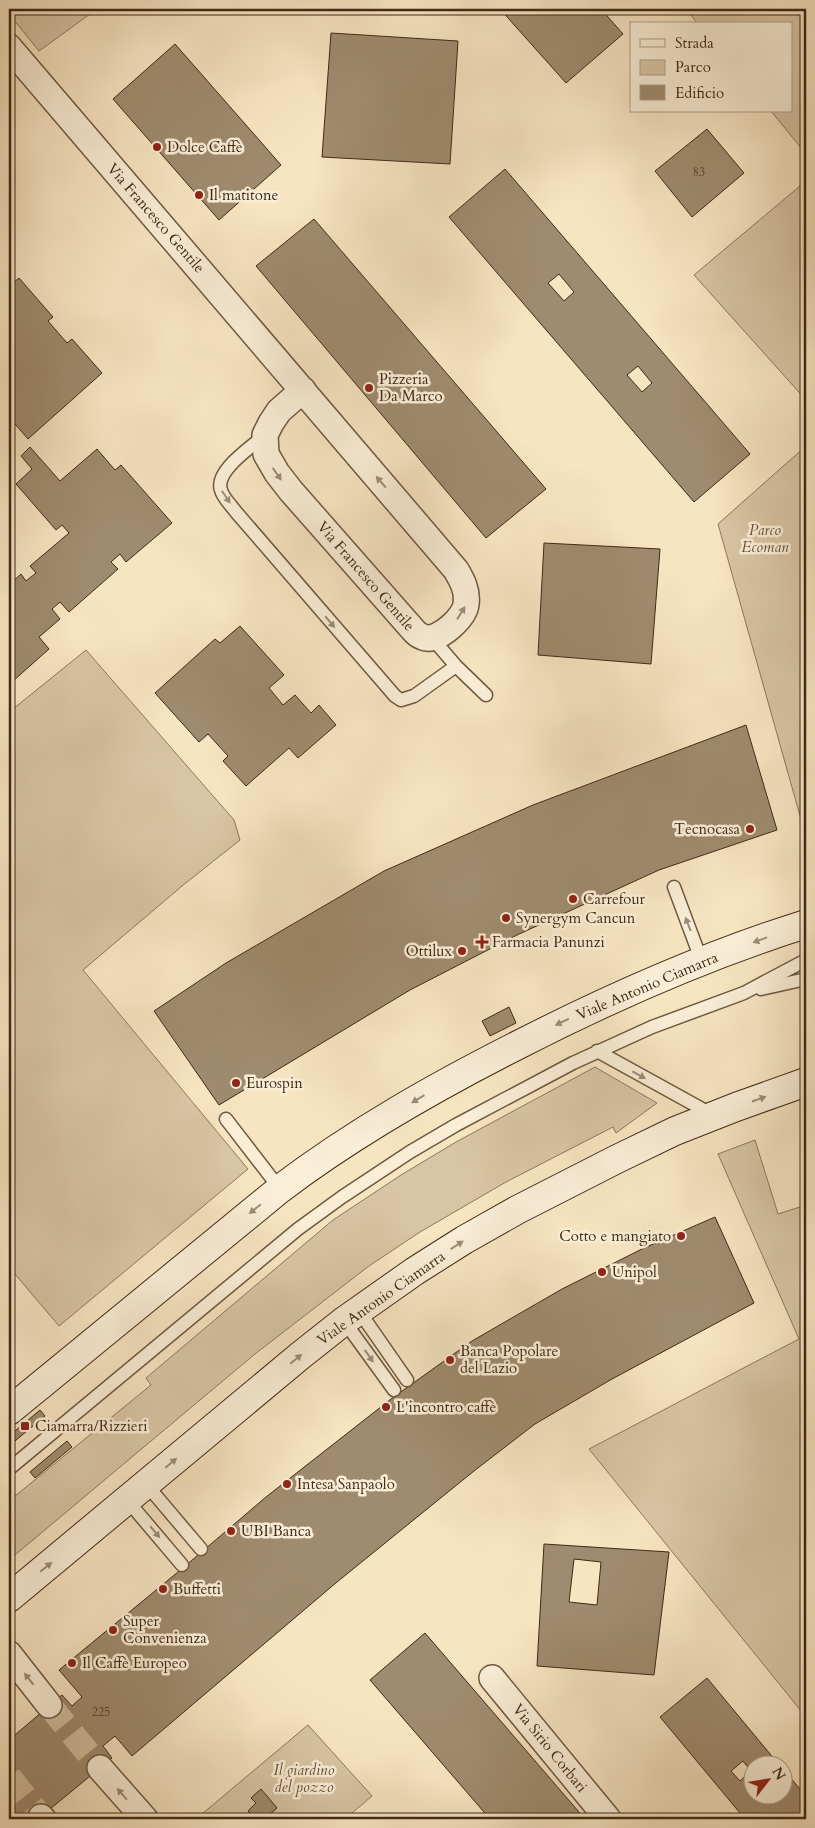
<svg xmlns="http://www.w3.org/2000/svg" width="815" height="1828" font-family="Cardo,serif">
  <rect width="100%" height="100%" fill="#f7e5c2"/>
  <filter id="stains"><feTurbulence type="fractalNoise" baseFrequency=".004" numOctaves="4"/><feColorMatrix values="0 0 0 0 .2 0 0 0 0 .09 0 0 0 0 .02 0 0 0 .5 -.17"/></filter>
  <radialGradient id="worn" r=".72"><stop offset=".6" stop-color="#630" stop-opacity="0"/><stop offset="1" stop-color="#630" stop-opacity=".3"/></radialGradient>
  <path fill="#d8c5a5" stroke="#8c775d" d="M 9,9 L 97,9 L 39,51 L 9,14 Z
    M 686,9 L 806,9 L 806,154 L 771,111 L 791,111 L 791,24 L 698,24 Z
    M 806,181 L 806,400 L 694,275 Z
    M 806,446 L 806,829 L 804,830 L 718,524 Z
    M 86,650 L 234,820 L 240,840 L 182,886 L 83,970 L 248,1169 L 59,1326 L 9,1267 L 9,705 L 13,709 Z
    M 595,1067 L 657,1103 L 616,1133 L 613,1127 L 506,1182 L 420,1232 L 369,1266 L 255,1354 L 9,1560 L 9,1501 L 151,1385 L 146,1378 L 333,1220 L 401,1175 L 456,1142 Z
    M 755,1140 L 778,1214 L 806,1205 L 806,1717 L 589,1449 L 799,1339 L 718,1154 Z
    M 308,1725 L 372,1796 L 345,1819 L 264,1819 L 277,1808 L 261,1790 L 251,1798 L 256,1803 L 248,1811 L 255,1819 L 196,1819 Z"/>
  <path fill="#9f8b6f" stroke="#3f2915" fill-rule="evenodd" d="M 500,9 L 601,9 L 623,34 L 566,83 Z
    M 331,33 L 458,41 L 450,164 L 322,157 Z
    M 175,44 L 281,165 L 219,220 L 113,99 Z
    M 707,129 L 744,173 L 692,217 L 655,171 Z
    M 505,169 L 750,454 L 694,502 L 449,217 ZM 559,274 L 574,292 L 564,301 L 548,283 ZM 638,366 L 652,383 L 642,392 L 627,375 Z
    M 314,219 L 546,489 L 486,538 L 256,266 Z
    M 19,278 L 53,317 L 48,321 L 67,343 L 72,339 L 102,373 L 28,439 L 9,417 L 9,286 Z
    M 30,447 L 60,481 L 97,449 L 115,470 L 121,465 L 172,523 L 126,562 L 120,554 L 111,562 L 118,569 L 69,612 L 60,602 L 52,609 L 60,619 L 39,637 L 49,649 L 13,681 L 9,676 L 9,585 L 21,574 L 26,581 L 36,573 L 30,566 L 69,533 L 62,525 L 56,530 L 16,484 L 32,469 L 21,456 Z
    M 544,543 L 660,549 L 651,664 L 538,655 Z
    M 240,626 L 284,675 L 269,688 L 283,705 L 295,695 L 311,713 L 319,705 L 336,725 L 298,758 L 289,748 L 246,786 L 223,761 L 228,756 L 208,734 L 199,742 L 155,693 L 215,639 L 220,643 Z
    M 746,725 L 777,830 L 659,870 L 517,935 L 410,990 L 219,1105 L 154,1011 L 226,963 L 384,871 L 533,805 Z
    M 509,1007 L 516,1023 L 490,1036 L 482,1021 Z
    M 715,1217 L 754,1303 L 612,1379 L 535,1424 L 474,1471 L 337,1582 L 132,1756 L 115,1736 L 103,1746 L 112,1758 L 38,1819 L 9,1819 L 9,1740 L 62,1695 L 72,1706 L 82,1697 L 59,1670 L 184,1567 L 266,1497 L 391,1399 L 472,1341 L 562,1289 L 644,1248 Z
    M 40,1410 L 45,1416 L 9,1446 L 9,1436 Z
    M 67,1441 L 72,1447 L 35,1478 L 30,1472 Z
    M 544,1544 L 669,1552 L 654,1675 L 537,1666 ZM 574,1559 L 601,1562 L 597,1605 L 569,1602 Z
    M 425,1633 L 585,1819 L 490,1819 L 370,1680 Z
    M 707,1678 L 780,1766 L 752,1766 L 752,1796 L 782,1796 L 782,1768 L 806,1796 L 806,1819 L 745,1819 L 660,1717 ZM 743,1761 L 751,1771 L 740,1781 L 731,1771 Z
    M 261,1789 L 277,1808 L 264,1819 L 255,1819 L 248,1811 L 256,1803 L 251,1798 Z"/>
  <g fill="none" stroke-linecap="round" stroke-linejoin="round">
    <path stroke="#d2bf9f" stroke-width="25" stroke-dasharray="25 12" stroke-linecap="butt" d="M 49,1705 L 100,1768
      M 9,1777 L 41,1817"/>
    <defs>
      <path id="lane" d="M 265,435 C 253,446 214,471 221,490 C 223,498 231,505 236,512 L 395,696 L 401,700 L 414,696 L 456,666
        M 432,638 L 456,666 L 486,695
        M 674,887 L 702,962
        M 761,989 L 806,979
        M 597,1051 L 713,1115
        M 226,1119 L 280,1189
        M 359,1311 L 407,1380
        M 344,1321 L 394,1390
        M 9,1469 L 298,1229 L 342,1197 L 410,1152 L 456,1125 L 573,1063 L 652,1027 L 744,993 L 806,960
        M 146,1484 L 201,1549
        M 127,1500 L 182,1565"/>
      <path id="street" d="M 9,47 L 456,570 C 462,580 468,591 466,604 C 465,617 440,640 426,638 C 422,637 418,635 415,632 L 291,491 L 277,473 L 266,454 L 265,435 L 271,423 L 279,411 L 303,390
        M 9,1654 L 49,1705
        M 492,1678 L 608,1819
        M 100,1768 L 145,1819
        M 41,1817 L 43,1819"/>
      <path id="secondary" d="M 9,1411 L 280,1189 C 355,1132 437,1086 520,1044 C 612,997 707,955 806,924
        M 9,1598 L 301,1355 L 344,1321 L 415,1271 L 464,1240 L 517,1210 L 617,1159 L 675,1131 L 736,1107 L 806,1082"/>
    </defs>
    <use href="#lane" stroke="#6d5840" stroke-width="15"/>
    <use href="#street" stroke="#6d5840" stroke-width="28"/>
    <use href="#secondary" stroke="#3f2915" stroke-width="30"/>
    <use href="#lane" stroke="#faeed7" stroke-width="12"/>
    <use href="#street" stroke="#faeed7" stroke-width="25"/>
    <use href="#secondary" stroke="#faeed7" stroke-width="28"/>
  </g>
  <defs><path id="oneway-solid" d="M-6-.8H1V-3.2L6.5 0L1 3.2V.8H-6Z" transform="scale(1.25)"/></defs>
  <g fill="#9c8c76">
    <use href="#oneway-solid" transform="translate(277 474) rotate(55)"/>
    <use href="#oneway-solid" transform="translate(381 482) rotate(-131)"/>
    <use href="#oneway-solid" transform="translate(226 497) rotate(56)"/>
    <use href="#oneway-solid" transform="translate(461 613) rotate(-58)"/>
    <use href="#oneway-solid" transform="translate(330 622) rotate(50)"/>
    <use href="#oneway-solid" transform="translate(688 924) rotate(-111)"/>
    <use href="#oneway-solid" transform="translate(760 940) rotate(160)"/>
    <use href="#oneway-solid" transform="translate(562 1022) rotate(155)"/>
    <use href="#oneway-solid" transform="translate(639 1075) rotate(29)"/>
    <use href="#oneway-solid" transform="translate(418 1099) rotate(149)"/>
    <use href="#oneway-solid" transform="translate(759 1099) rotate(-19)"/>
    <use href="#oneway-solid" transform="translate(255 1209) rotate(141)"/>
    <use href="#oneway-solid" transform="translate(457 1245) rotate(-33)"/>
    <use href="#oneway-solid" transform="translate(369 1356) rotate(55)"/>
    <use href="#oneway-solid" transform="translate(296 1359) rotate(-39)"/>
    <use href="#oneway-solid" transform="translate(171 1463) rotate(-40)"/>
    <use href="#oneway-solid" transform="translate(155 1532) rotate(50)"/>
    <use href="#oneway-solid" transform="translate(46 1567) rotate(-39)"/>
    <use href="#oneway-solid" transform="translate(29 1679) rotate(-128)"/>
    <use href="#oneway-solid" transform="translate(122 1794) rotate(-131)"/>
  </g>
  <g fill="#8f2418" stroke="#faeed7" stroke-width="2">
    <circle cx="157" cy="147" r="5"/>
    <circle cx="199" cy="195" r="5"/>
    <circle cx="369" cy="388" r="5"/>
    <circle cx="750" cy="829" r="5"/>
    <circle cx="573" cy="899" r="5"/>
    <circle cx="506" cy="918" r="5"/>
    <path d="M479.5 934.5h5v5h5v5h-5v5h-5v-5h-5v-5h5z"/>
    <circle cx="462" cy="951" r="5"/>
    <circle cx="236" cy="1083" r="5"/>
    <circle cx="681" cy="1236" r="5"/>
    <circle cx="602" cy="1272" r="5"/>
    <circle cx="450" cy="1360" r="5"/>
    <circle cx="386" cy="1407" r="5"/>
    <rect x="20" y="1421" width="10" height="10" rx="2.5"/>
    <circle cx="287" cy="1484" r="5"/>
    <circle cx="231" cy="1531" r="5"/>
    <circle cx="163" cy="1589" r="5"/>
    <circle cx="113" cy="1630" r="5"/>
    <circle cx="72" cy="1663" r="5"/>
  </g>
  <g text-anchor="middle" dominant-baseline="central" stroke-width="5" stroke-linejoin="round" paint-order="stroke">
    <g font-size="12" fill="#57422c">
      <text x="699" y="172">83</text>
      <text x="101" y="1712">225</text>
    </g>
    <g font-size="15" fill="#3f2915" stroke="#faeed7" text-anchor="start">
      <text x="167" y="147">Dolce Caffè</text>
      <text x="209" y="195">Il matitone</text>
      <text x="379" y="379">Pizzeria<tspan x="379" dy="17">Da Marco</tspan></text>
      <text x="740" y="829" text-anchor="end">Tecnocasa</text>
      <text x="583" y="899">Carrefour</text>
      <text x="516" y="918">Synergym Cancun</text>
      <text x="492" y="942">Farmacia Panunzi</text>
      <text x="452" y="951" text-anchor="end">Ottilux</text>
      <text x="246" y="1083">Eurospin</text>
      <text x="671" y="1236" text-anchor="end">Cotto e mangiato</text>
      <text x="612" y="1272">Unipol</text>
      <text x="460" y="1351">Banca Popolare<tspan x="460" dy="17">del Lazio</tspan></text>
      <text x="396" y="1407">L'incontro caffè</text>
      <text x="35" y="1426">Ciamarra/Rizzieri</text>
      <text x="297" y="1484">Intesa Sanpaolo</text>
      <text x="241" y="1531">UBI Banca</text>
      <text x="173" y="1589">Buffetti</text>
      <text x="123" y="1621">Super<tspan x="123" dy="17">Convenienza</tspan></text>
      <text x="82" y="1663">Il Caffè Europeo</text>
    </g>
    <g font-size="15" fill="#3f2915" stroke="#faeed7">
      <text transform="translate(156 218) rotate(49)">Via Francesco Gentile</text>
      <text transform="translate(366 576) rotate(49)">Via Francesco Gentile</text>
      <text transform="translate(647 986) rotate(-23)">Viale Antonio Ciamarra</text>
      <text transform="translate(381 1298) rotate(-35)">Viale Antonio Ciamarra</text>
      <text transform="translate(550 1748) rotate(51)">Via Sirio Corbari</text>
    </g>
    <g font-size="15" font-style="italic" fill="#655039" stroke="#faeed7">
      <text x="765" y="530">Parco<tspan x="765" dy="17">Ecoman</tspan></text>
      <text x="304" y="1770">Il giardino<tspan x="304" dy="17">del pozzo</tspan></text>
    </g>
  </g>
  <rect width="815" height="1828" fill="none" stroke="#f7e5c2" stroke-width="30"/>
  <rect x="10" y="10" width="795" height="1808" fill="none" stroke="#3f2915" stroke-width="2.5"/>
  <rect x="15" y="15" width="785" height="1798" fill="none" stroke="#3f2915"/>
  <rect x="630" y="22" width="162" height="90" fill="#faeed7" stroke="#af9f89"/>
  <rect x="640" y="39" width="25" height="8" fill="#faeed7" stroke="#af9f89"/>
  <text x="675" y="48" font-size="15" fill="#3f2915">Strada</text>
  <rect x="640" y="60" width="25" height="15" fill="#d8c5a5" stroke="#af9f89"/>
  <text x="675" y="72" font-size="15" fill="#3f2915">Parco</text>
  <rect x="640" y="85" width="25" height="15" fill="#9f8b6f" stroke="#af9f89"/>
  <text x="675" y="98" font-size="15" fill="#3f2915">Edificio</text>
  <g transform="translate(768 1780) rotate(59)"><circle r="24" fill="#faeed7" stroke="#af9f89"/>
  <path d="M0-4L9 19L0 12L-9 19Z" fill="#8f2418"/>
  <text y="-8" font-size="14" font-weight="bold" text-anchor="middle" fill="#3f2915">N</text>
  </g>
  <rect width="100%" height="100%" filter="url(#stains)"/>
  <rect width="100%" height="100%" fill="url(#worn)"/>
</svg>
